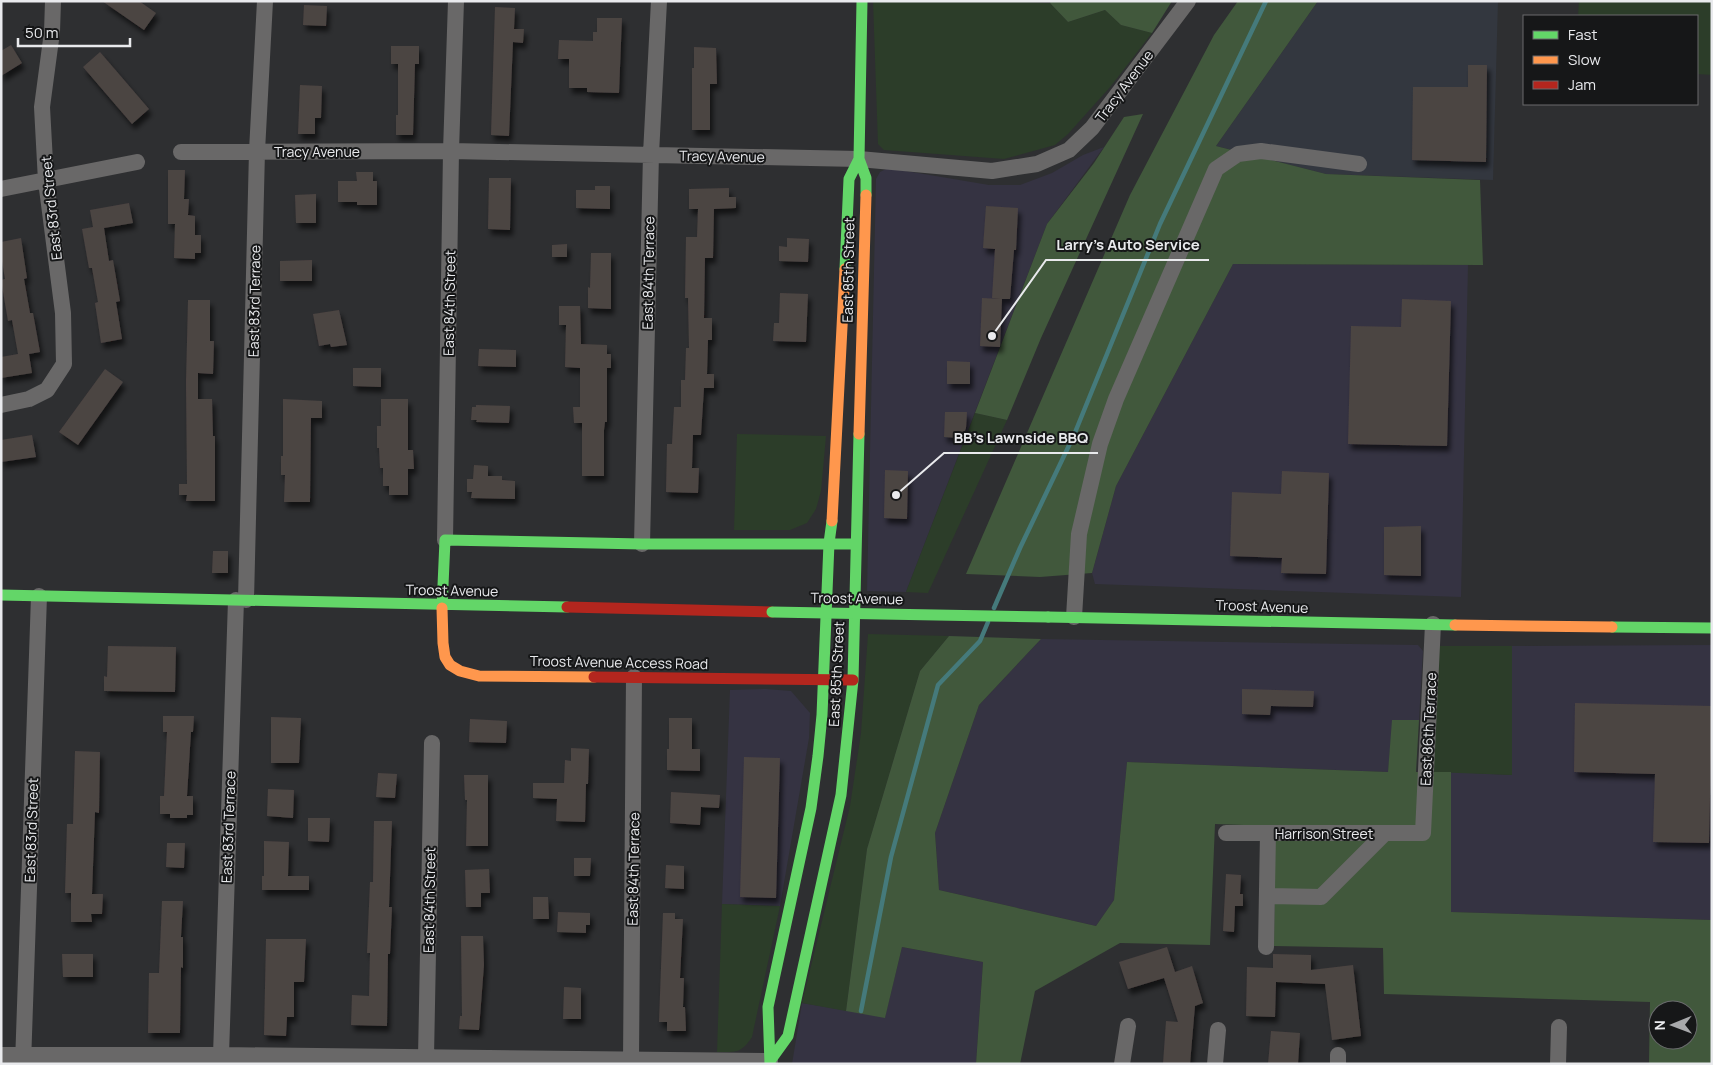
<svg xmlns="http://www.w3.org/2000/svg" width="1713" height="1065" font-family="Manrope,sans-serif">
  <defs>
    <filter id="shadow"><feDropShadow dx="3" dy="5.5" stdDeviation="2.5" flood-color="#0009"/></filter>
  </defs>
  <rect width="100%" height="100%" fill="#2e2f31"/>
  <path fill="#353342" d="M 1104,147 L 1047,224 L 906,592 L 867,591 L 876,179 L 880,172 L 888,168 L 989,185 L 1020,185 L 1052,173 L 1083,155 Z
    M 1233,264 L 1468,265 L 1461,597 L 1095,584 L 1092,573 L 1116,486 Z
    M 1041,639 L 1418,645 L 1423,651 L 1419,720 L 1393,721 L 1388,772 L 1127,762 L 1114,900 L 1096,926 L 939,890 L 935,833 L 979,705 Z
    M 1712,645 L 1712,920 L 1451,912 L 1451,772 L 1512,775 L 1512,646 Z
    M 766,689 L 791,691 L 810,713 L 809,738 L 780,906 L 722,904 L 730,690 Z
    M 902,947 L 983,962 L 976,1064 L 792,1064 L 802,1003 L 885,1017 Z"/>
  <path fill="#33373f" d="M 1318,1 L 1498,1 L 1493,180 L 1326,174 L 1216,146 Z"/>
  <path fill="#2c3d29" d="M 873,1 L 1004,1 L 1050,3 L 1068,22 L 1105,10 L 1121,25 L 1152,33 L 1111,86 L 1068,134 L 1055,145 L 1004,159 L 884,150 L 878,144 Z
    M 1579,1 L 1712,1 L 1712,75 L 1697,74 L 1697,16 L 1578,16 Z
    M 975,413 L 1007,420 L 928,593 L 906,592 Z
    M 737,434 L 826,436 L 821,491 L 816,509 L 807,523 L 790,530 L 734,530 Z
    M 868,634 L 949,636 L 920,671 L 867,849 L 846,1011 L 802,1003 L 850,806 L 861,733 Z
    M 1439,646 L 1512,646 L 1512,775 L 1433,772 Z
    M 722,904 L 780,906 L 752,1037 C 741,1054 735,1052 717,1052 Z"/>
  <path fill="#41583c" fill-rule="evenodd" d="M 1051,1 L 1172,1 L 1152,33 L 1121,25 L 1105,10 L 1068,22 L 1050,3 Z
    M 1238,1 L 1318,1 L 1216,146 L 1326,174 L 1480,180 L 1483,265 L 1233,264 L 1116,486 L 1092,573 L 1040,577 L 966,574 L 1130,195 L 1214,35 Z
    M 1143,114 L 1041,338 L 1007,420 L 975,413 L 1047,224 L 1094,163 L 1124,117 Z
    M 949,636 L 1041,639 L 979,705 L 935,833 L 939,890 L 1096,926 L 1114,900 L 1127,762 L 1388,772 L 1392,720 L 1419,720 L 1416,772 L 1451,772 L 1451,912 L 1712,920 L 1712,1064 L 1649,1064 L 1650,1002 L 1384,994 L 1383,948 L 1274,946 L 1275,826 L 1215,824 L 1210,945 L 1120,943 L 1035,991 L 1020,1064 L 976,1064 L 983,962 L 902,947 L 885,1018 L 846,1011 L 867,849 L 920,671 ZM 1658,1010 L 1688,1010 L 1688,1040 L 1658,1040 Z"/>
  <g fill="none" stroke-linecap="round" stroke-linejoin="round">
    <path stroke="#457a7b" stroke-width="4.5" d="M 994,608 L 1020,548 L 1074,435 L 1160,224 L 1266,1
      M 861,1011 L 891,857 L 938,685 L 980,641 L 988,622"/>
  </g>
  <path fill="#4c4442" filter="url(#shadow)" d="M 102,1 L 139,1 L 156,13 L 144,30 Z
    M 304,5 L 327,6 L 326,26 L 303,25 Z
    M 495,7 L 515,8 L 514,29 L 524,29 L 523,43 L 513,42 L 509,136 L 491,135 Z
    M 597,18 L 622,18 L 619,93 L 587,92 L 587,88 L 569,88 L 569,59 L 558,59 L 559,40 L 593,41 L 593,32 L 597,32 Z
    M 11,45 L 22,63 L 1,76 L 1,51 Z
    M 391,46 L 419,46 L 419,64 L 415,64 L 413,135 L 396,135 L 396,115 L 398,115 L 398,64 L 391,64 Z
    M 694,47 L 716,48 L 717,84 L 710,84 L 710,130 L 692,130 L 692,68 L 694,68 Z
    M 100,52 L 149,109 L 132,124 L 83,67 Z
    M 1468,65 L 1487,65 L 1486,162 L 1412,160 L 1413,87 L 1468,87 Z
    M 300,85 L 322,86 L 321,118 L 315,118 L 315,134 L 298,134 Z
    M 168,170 L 185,170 L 184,199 L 189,199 L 188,215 L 195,216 L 195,235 L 201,235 L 201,253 L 195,253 L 195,259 L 174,258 L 175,224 L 168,224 Z
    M 356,172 L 373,172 L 373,181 L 377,181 L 377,205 L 357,205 L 357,202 L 338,202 L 338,181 L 357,181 Z
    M 489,178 L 511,178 L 510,230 L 488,229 Z
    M 595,186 L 610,186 L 610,209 L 576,208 L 576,190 L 595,190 Z
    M 729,188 L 729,197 L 736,197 L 736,208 L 714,209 L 713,258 L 705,258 L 704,318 L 712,318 L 712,340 L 708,340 L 707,374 L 714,374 L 714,388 L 704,388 L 701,435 L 693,435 L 692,468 L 699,468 L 698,493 L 666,492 L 667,444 L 672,444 L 674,407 L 681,407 L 681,380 L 685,380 L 686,348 L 689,348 L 688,298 L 685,298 L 686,237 L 697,237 L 698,209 L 689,209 L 689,189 Z
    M 316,194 L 316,223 L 296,223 L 295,195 Z
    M 129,203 L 133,223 L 104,228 L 109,261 L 113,260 L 120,301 L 116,302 L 122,339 L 101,343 L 95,303 L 98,302 L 92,268 L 89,268 L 82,229 L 93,227 L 90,210 Z
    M 986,206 L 1018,208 L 1016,250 L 1014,250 L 1010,299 L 1002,299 L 1000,347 L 980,346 L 982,298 L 1000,299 L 992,298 L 995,249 L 983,248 Z
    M 21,238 L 27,278 L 24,279 L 30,313 L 33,313 L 40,352 L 29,354 L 32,373 L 1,378 L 1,357 L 18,354 L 12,320 L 8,321 L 1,280 L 5,279 L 1,255 L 1,242 Z
    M 787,238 L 809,239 L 808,262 L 779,261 L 779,246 L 787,247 Z
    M 567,244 L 567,257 L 552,257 L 552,245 Z
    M 591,253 L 611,253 L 611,309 L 588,308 L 588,287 L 590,288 Z
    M 312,260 L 312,281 L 280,281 L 280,261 Z
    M 780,293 L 808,294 L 806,342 L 773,341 L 774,323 L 779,323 Z
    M 1402,299 L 1451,301 L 1447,446 L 1348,444 L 1351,326 L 1401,327 Z
    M 188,300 L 210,300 L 210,341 L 214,341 L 213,374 L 198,373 L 198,399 L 212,399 L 213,436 L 215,436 L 215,501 L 186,501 L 187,495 L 179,495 L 179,484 L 187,484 L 186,382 Z
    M 559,306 L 580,306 L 581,344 L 607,345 L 607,354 L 611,354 L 611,368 L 607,368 L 607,422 L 605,422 L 604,430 L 604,476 L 582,476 L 582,423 L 574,423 L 573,407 L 580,407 L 580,368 L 565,367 L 566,325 L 559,325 Z
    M 339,310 L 347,345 L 331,347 L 330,344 L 319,346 L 313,314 Z
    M 479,349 L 516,350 L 516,367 L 478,366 Z
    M 947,361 L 970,362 L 970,384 L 947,384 Z
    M 353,368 L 381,368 L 381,387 L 353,386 Z
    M 105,369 L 123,382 L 78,445 L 59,432 Z
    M 283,399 L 322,401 L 322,418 L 311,418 L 310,502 L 284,502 L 285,475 L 281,475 L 281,456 L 283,456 Z
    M 381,399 L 408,399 L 408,450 L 413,450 L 414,469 L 408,469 L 408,495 L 389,495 L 389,486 L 383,486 L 383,468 L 380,468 L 379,448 L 377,448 L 377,426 L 381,426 Z
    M 476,405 L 510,406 L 509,423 L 476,422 L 477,420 L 471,420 L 472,407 L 476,407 Z
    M 945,412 L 967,412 L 966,428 L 962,438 L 944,437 Z
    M 32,435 L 36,457 L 1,462 L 1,440 Z
    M 474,465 L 488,466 L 488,476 L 502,476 L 502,480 L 515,481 L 515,499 L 471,498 L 472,492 L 467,492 L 467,479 L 473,479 Z
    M 885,470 L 908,471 L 907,519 L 884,518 Z
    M 1282,471 L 1329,473 L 1326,574 L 1281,573 L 1282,558 L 1230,556 L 1232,492 L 1281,494 Z
    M 1421,526 L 1421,576 L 1384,575 L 1384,527 Z
    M 213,551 L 228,551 L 228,573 L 212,573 Z
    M 108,646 L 176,647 L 175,692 L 104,691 L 104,676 L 107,677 Z
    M 1242,689 L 1314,691 L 1313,707 L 1271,706 L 1270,715 L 1242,714 Z
    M 1575,703 L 1712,706 L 1709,843 L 1653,842 L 1655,774 L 1574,772 Z
    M 163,716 L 194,716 L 193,732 L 191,732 L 187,796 L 193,796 L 193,815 L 187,815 L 187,818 L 170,818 L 170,814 L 160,814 L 160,796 L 164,796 L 167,732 L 163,732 Z
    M 271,717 L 301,718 L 299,763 L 271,763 Z
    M 669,718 L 692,718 L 692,749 L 700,749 L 700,771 L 667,770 L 667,749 L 669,749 Z
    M 470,719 L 507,721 L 506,743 L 469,742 Z
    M 571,748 L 589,749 L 588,784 L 586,784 L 585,822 L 556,821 L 557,799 L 533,798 L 533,783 L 564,783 L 565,760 L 571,761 Z
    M 75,751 L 100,752 L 99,813 L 95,812 L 92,894 L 103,894 L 102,914 L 91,914 L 92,922 L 71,922 L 71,893 L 65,893 L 67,824 L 73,824 Z
    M 744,757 L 780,758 L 776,898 L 740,897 Z
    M 378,773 L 397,774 L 395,798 L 376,797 Z
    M 464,775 L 488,775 L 488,846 L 466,846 L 467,800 L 465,800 Z
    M 268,789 L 294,790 L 293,818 L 267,816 Z
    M 671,792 L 720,795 L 719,808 L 701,807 L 700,825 L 670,823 Z
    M 308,818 L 330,818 L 329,842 L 308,841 Z
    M 374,821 L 392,821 L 389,907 L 392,907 L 390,954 L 388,954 L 387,1026 L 351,1025 L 352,995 L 369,996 L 370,953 L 367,953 L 370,882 L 373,882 Z
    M 264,841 L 289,842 L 288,876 L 309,876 L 309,890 L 262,890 L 262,876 L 264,876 Z
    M 167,843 L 185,843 L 184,868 L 166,867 Z
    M 574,858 L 591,858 L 590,876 L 574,876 Z
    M 666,865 L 684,866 L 684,889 L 665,888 Z
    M 489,869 L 490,893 L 481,893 L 481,907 L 466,907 L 465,870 Z
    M 1226,874 L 1241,875 L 1240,894 L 1243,894 L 1243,906 L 1235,906 L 1234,932 L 1223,931 Z
    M 533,897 L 548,897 L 549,919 L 533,919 Z
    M 162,901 L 183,901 L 181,937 L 183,937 L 183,968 L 181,967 L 180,1033 L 148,1033 L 149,973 L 159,973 Z
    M 558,912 L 590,913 L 590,925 L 586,925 L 586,933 L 557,932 Z
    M 663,913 L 675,913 L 675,919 L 683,919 L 680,978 L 684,978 L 683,1007 L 685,1007 L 686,1031 L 667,1031 L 667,1022 L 659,1022 Z
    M 461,936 L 483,936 L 484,965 L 479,1030 L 459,1029 L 460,1016 L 462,1016 Z
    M 266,939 L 306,939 L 304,982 L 294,982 L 294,1017 L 287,1017 L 286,1036 L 264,1035 Z
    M 1167,947 L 1175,972 L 1192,966 L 1203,1003 L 1195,1006 L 1190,1064 L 1163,1064 L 1166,1021 L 1178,1022 L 1164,978 L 1128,989 L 1119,962 Z
    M 62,954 L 93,954 L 93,977 L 63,977 Z
    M 1273,954 L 1311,955 L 1311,970 L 1353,965 L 1361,1036 L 1332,1040 L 1325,984 L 1276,982 L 1275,1017 L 1246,1016 L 1247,967 L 1273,968 Z
    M 564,987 L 581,988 L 581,1019 L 563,1019 Z
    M 1271,1031 L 1300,1033 L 1298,1064 L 1268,1064 Z"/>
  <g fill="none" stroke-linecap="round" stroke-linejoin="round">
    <path stroke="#696868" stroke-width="16" d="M 181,152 L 451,151 L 859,159 L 992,171 L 1037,164 L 1069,150 L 1092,128 L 1188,1
      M 1,189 L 137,162
      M 1,405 L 29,399 L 47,390 L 64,364 L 63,313 L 46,181 L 42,107 L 52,32 L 53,1
      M 445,540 L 451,151 L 456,1
      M 642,544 L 651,154 L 659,1
      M 246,600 L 257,151 L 265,1
      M 1074,617 L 1079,534 L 1100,444 L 1116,399 L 1216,169 L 1238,154 L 1261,151 L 1359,164
      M 1226,833 L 1423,833 L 1433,624
      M 1267,896 L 1321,897 L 1385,833
      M 1266,947 L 1268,833
      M 1,1055 L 221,1055 L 770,1061
      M 221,1055 L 236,600
      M 426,1057 L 432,743
      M 631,1060 L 634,677
      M 23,1064 L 39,596
      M 1122,1064 L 1128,1026
      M 1215,1064 L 1218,1030
      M 1338,1064 L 1338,1055
      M 1558,1064 L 1559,1027"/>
    <path stroke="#63d668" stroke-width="11" d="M 862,1 L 859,159 L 866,178 L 866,195
      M 845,269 L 849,179 L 859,159
      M 1,595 L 567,607
      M 442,608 L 445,540 L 642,544 L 856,544
      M 1048,617 L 1455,625
      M 1612,627 L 1712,628
      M 770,1061 L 788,1036 L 841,795 L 853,680 L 859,434
      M 770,1064 L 768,1007 L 811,808 L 818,756 L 822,715 L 829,543 L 832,521"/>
    <path stroke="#ff974d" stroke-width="11" d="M 859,434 L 866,195
      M 832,521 L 845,269
      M 442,608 L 443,643 L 445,657 L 450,665 L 460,671 L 479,676 L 594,677
      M 1455,625 L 1612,627"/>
    <path stroke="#b3261e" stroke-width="11" d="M 567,607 L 772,612
      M 594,677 L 853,680"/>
    <path stroke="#63d668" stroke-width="11" d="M 772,612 L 1048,617"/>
  </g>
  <g text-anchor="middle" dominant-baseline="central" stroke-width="4" stroke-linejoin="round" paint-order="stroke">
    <g font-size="14" fill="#e9eaed" stroke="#161718">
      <text transform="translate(1124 86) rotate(-53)">Tracy Avenue</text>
      <text x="317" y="151">Tracy Avenue</text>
      <text transform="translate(722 156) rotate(1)">Tracy Avenue</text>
      <text transform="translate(51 208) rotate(-96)">East 83rd Street</text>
      <text transform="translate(848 270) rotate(-89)">East 85th Street</text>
      <text transform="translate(648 273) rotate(-89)">East 84th Terrace</text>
      <text transform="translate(254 301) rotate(-89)">East 83rd Terrace</text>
      <text transform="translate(449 303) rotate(-89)">East 84th Street</text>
      <text transform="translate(452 590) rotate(1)">Troost Avenue</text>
      <text transform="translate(857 598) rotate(1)">Troost Avenue</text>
      <text transform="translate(1262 606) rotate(2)">Troost Avenue</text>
      <text transform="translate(619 662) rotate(1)">Troost Avenue Access Road</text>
      <text transform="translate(836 674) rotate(-87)">East 85th Street</text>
      <text transform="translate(1428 729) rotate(-87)">East 86th Terrace</text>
      <text transform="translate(228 827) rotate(-88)">East 83rd Terrace</text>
      <text transform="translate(31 830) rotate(-88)">East 83rd Street</text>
      <text x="1324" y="833">Harrison Street</text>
      <text transform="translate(633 869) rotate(-89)">East 84th Terrace</text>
      <text transform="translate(429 900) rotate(-89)">East 84th Street</text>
    </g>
  </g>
  <path fill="none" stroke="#e9eaed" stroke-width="2" d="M992 336L1046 260H1209M896 495L944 453H1098"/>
  <g fill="#e9eaed" stroke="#161718" stroke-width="2">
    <circle cx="992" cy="336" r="5"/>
    <circle cx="896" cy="495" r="5"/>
  </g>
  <g font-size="15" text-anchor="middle" font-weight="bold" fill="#e9eaed" stroke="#161718" stroke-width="4" stroke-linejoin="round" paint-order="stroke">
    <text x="1128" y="250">Larry's Auto Service</text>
    <text x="1021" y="443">BB's Lawnside BBQ</text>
  </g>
  <rect width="1713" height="1065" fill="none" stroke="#e9eaed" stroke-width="5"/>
  <rect x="1523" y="15" width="175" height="90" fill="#161718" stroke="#6a6b6d"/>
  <rect x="1533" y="31" width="25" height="8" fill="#63d668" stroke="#6a6b6d"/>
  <text x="1568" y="40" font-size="15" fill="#e9eaed">Fast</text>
  <rect x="1533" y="56" width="25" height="8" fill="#ff974d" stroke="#6a6b6d"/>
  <text x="1568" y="65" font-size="15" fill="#e9eaed">Slow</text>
  <rect x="1533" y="81" width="25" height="8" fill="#b3261e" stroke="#6a6b6d"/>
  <text x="1568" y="90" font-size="15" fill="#e9eaed">Jam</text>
  <g transform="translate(1673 1025) rotate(269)"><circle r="24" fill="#161718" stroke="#6a6b6d"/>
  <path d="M0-4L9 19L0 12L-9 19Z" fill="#a8a9ab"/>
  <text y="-8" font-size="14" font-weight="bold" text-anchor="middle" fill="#e9eaed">N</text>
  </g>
  <path d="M18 38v8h112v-8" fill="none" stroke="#e9eaed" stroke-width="2.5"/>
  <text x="25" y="38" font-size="15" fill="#e9eaed" stroke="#161718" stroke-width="4" paint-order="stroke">50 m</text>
</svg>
